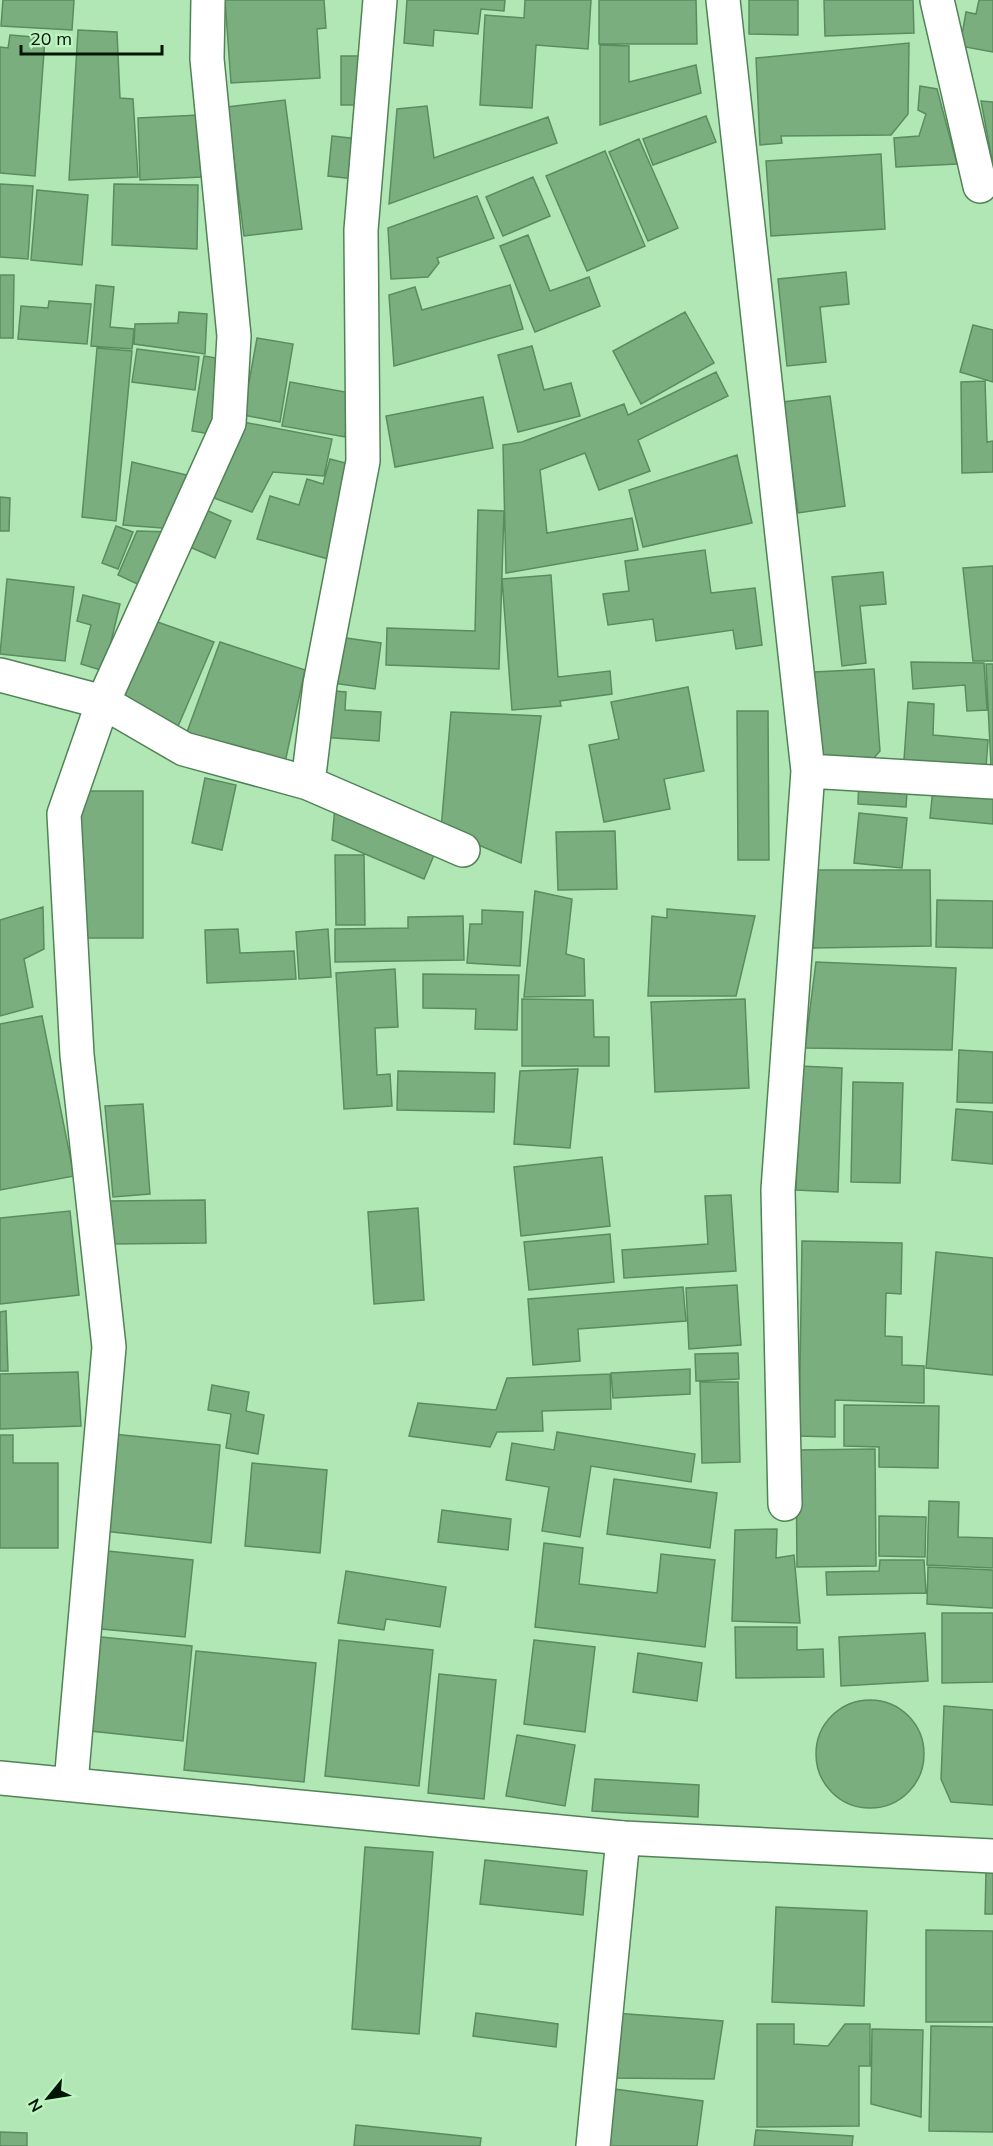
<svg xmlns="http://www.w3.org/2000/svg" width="993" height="2146" font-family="Mulish,sans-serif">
  <rect width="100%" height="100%" fill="#b1e6b5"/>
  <path fill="#7aae7f" stroke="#5a8c5f" stroke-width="1.5" d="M 3,0 L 74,0 L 72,30 L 1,26 Z
    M 225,0 L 324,0 L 326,28 L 317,29 L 320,78 L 231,83 Z
    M 407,0 L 505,0 L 504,11 L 481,9 L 478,34 L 434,30 L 433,46 L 404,43 Z
    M 525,0 L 591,0 L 588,49 L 536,45 L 532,108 L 480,105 L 485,15 L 524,18 Z
    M 599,0 L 696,0 L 697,44 L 599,44 Z
    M 749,0 L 798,0 L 798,35 L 749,34 Z
    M 824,0 L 913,0 L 914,33 L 825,36 Z
    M 979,0 L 993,0 L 993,52 L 960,46 L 966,12 L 976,14 Z
    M 78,30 L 117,32 L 120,98 L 133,99 L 138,177 L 69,180 Z
    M 10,35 L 45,38 L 35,176 L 0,173 L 0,47 L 8,48 Z
    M 909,43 L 908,114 L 891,135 L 781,136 L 782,143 L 760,145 L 756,58 Z
    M 600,45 L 629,46 L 629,82 L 696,65 L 701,93 L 600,125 Z
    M 341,56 L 365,56 L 365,105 L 341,105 Z
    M 920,86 L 937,89 L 957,164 L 896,167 L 894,138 L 919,136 L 926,114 L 918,110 Z
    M 285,100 L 302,229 L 244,236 L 227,107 Z
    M 981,101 L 993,102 L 993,165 Z
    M 427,106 L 434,158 L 548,117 L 557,143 L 389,204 L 397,109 Z
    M 199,115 L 201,177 L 140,180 L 138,118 Z
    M 706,116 L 716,142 L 653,165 L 643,139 Z
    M 332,136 L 359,139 L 354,179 L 328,176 Z
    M 639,139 L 678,228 L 648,241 L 609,152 Z
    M 605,151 L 645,246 L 587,271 L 546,176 Z
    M 881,154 L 885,229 L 771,236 L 766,161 Z
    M 533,177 L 550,216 L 503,236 L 486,197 Z
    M 0,184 L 33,186 L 28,259 L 0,257 Z
    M 114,184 L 198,185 L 197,249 L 112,245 Z
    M 37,190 L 88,195 L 82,265 L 31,260 Z
    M 477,196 L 494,238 L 437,258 L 439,263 L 428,277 L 391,279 L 388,228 Z
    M 528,235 L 550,291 L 589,277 L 600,306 L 535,332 L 500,246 Z
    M 846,272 L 849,304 L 820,307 L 826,362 L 787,366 L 778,279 Z
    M 0,275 L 14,275 L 13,338 L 0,338 Z
    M 96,285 L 114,287 L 110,327 L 134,329 L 132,349 L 91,346 Z
    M 510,285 L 523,329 L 394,366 L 389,295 L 415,287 L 422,310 Z
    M 49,301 L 91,304 L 87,344 L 18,339 L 21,306 L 48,308 Z
    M 179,312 L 207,314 L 205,354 L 134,344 L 135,324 L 178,323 Z
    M 685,312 L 714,363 L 641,404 L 613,351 Z
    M 973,325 L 993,330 L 993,382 L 960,372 Z
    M 257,338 L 293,344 L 280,422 L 243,415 Z
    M 532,346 L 544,390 L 571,383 L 580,416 L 518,432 L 498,355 Z
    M 97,348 L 132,351 L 116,521 L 82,517 Z
    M 137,349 L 199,357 L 195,390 L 132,382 Z
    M 204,356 L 228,360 L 216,435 L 192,431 Z
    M 716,372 L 728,396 L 638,440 L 650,471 L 599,490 L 585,453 L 540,470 L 547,533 L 632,518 L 638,550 L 506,573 L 503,445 L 522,442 L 624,404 L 628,415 Z
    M 985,381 L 987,442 L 993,441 L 993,472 L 962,473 L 961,382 Z
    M 290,382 L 351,393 L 345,437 L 282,426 Z
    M 830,396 L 845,506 L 798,513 L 783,402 Z
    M 483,397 L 493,448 L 395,467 L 386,416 Z
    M 243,422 L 332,439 L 324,476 L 273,472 L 252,512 L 214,498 Z
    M 737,455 L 752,523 L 643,547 L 629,490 Z
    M 330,459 L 353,465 L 328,559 L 257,539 L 270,496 L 299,505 L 307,479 L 323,484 Z
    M 132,462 L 195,477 L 175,529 L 123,525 Z
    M 0,497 L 10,498 L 9,531 L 0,531 Z
    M 206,510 L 231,521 L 215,558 L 190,547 Z
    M 478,510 L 504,511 L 499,669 L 386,665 L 387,628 L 475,631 Z
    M 116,526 L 133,532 L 118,569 L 102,563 Z
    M 137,531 L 174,532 L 148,589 L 118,575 Z
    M 705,550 L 711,593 L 755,588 L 762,645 L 736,649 L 733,630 L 656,641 L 653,619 L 608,625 L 603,594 L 629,591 L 625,561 Z
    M 993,566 L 993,661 L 973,661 L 963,568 Z
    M 883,572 L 886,604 L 860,606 L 866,663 L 842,666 L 832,577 Z
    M 551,575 L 558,677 L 610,671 L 612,694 L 560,701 L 561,706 L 512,710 L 502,579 Z
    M 7,579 L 74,587 L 65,661 L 0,654 Z
    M 83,595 L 120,604 L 104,671 L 81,664 L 91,625 L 77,621 Z
    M 149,619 L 214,642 L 176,731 L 112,704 Z
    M 332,636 L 381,643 L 375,689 L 326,682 Z
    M 220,642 L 305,670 L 284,767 L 187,732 Z
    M 911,662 L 984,663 L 987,710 L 967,711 L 965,685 L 913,689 Z
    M 986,664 L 993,664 L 993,766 L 991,766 Z
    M 874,669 L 880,751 L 873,759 L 820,755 L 814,672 Z
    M 688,687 L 704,771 L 664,779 L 670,809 L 604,822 L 589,745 L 619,739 L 611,702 Z
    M 322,690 L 346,692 L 345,710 L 381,712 L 379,741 L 320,737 Z
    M 908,702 L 934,704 L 933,735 L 988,740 L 986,767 L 904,760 Z
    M 737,711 L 768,711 L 769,860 L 738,860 Z
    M 451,712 L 541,716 L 521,863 L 441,829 Z
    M 859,776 L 908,778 L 906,807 L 858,804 Z
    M 205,778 L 236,785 L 222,850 L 192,843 Z
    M 933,788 L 993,793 L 993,824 L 930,818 Z
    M 80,791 L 143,791 L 143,938 L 80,938 Z
    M 335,807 L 437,848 L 424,879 L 332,840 Z
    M 859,813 L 907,818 L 902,868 L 854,863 Z
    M 615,831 L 617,889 L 558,890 L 556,832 Z
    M 335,855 L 364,855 L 365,925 L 336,925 Z
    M 818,870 L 930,870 L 931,946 L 813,948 Z
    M 535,891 L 572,899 L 566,954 L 584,959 L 585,996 L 524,997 Z
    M 937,900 L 993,901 L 993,948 L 936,947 Z
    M 43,907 L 44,949 L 24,959 L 33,1007 L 0,1016 L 0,920 Z
    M 667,909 L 755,916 L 736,996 L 648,996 L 652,916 L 667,918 Z
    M 482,910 L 523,912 L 520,966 L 467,963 L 470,924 L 482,924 Z
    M 463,916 L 464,960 L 335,962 L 335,929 L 408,928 L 408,917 Z
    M 238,929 L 240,953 L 294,951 L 296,979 L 207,983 L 205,930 Z
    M 328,929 L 331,977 L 299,979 L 296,932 Z
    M 816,962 L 956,968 L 952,1050 L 805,1048 Z
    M 395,969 L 398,1027 L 375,1028 L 377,1075 L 390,1074 L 392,1106 L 344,1109 L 336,973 Z
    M 423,974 L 519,975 L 517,1030 L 475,1029 L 476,1009 L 423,1008 Z
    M 522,999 L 593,1000 L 594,1037 L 609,1037 L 609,1066 L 522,1066 Z
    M 745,999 L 749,1088 L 655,1092 L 651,1002 Z
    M 42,1016 L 74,1176 L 0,1190 L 0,1024 Z
    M 959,1050 L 993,1052 L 993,1103 L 957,1102 Z
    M 800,1066 L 842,1068 L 838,1192 L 796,1190 Z
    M 578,1069 L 570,1148 L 514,1144 L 520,1071 Z
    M 398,1071 L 495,1073 L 494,1112 L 397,1110 Z
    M 853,1082 L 903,1083 L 900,1183 L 851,1182 Z
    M 143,1104 L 150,1194 L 113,1197 L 105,1106 Z
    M 956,1109 L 993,1112 L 993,1164 L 952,1160 Z
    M 602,1157 L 610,1226 L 521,1236 L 514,1167 Z
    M 731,1195 L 736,1271 L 624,1278 L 622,1250 L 708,1244 L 705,1196 Z
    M 205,1200 L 206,1243 L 111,1244 L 110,1201 Z
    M 418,1208 L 424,1300 L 374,1304 L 368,1212 Z
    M 70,1211 L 79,1295 L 0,1304 L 0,1218 Z
    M 610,1234 L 614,1282 L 529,1290 L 524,1242 Z
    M 802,1241 L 902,1243 L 901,1294 L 886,1293 L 885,1336 L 902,1337 L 902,1365 L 924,1366 L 924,1403 L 835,1400 L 835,1437 L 799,1436 Z
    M 936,1252 L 993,1258 L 993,1375 L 926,1368 Z
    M 737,1285 L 741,1345 L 689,1349 L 686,1288 Z
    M 683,1287 L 686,1321 L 578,1329 L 580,1361 L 533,1365 L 528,1299 Z
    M 6,1311 L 8,1371 L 0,1371 L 0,1312 Z
    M 738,1353 L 739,1379 L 696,1381 L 695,1354 Z
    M 690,1369 L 690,1394 L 613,1398 L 611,1373 Z
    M 78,1372 L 81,1426 L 0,1429 L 0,1374 Z
    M 610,1374 L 611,1409 L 542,1411 L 543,1431 L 497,1432 L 490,1447 L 409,1436 L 418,1403 L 496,1410 L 507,1378 Z
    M 700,1382 L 738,1382 L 740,1462 L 702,1463 Z
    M 212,1385 L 249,1392 L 246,1411 L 264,1415 L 258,1454 L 226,1448 L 231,1414 L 208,1410 Z
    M 844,1405 L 939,1406 L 938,1468 L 879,1467 L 879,1447 L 844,1446 Z
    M 557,1432 L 695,1454 L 691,1482 L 591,1466 L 580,1537 L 542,1531 L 549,1487 L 506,1480 L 512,1443 L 554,1450 Z
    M 113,1434 L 220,1445 L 211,1543 L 104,1531 Z
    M 0,1435 L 13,1435 L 13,1463 L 58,1463 L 58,1548 L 0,1548 Z
    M 875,1449 L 876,1566 L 797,1567 L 796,1450 Z
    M 252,1463 L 327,1470 L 320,1553 L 245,1546 Z
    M 614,1479 L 717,1493 L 710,1548 L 607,1534 Z
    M 929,1501 L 959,1502 L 958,1537 L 993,1538 L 993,1568 L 927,1565 Z
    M 442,1510 L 511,1519 L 508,1550 L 438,1542 Z
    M 879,1516 L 926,1517 L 925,1557 L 879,1556 Z
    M 777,1529 L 776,1558 L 794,1555 L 800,1623 L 732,1621 L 735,1530 Z
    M 544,1543 L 583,1548 L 579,1584 L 657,1593 L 661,1554 L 715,1560 L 705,1647 L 535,1627 Z
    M 98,1550 L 193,1560 L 185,1637 L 91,1628 Z
    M 880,1560 L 924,1560 L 926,1593 L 827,1595 L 826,1572 L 879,1571 Z
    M 928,1567 L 993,1570 L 993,1608 L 927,1604 Z
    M 346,1571 L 446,1587 L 440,1627 L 386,1619 L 384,1630 L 338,1623 Z
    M 942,1613 L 993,1613 L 993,1682 L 942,1683 Z
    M 735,1627 L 797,1627 L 797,1650 L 823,1649 L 824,1677 L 736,1678 Z
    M 925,1633 L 928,1681 L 841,1686 L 839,1637 Z
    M 91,1636 L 192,1646 L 183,1741 L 81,1730 Z
    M 339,1640 L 433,1650 L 419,1786 L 325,1776 Z
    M 534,1640 L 595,1647 L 585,1732 L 524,1724 Z
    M 196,1651 L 316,1663 L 304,1782 L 184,1770 Z
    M 638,1653 L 702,1663 L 697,1701 L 633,1692 Z
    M 439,1674 L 496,1680 L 484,1799 L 428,1793 Z
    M816 1754a54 54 0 1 1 108 0a54 54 0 1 1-108 0Z
    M 944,1706 L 993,1710 L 993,1805 L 951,1802 L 941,1779 Z
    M 517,1735 L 575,1745 L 565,1806 L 506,1796 Z
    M 595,1779 L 699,1785 L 698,1817 L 592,1811 Z
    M 365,1847 L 433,1852 L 419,2034 L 352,2029 Z
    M 485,1860 L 587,1871 L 583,1915 L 480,1904 Z
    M 986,1872 L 993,1872 L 993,1914 L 985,1914 Z
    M 776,1907 L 867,1911 L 864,2006 L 772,2002 Z
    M 926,1930 L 993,1931 L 993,2022 L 926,2022 Z
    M 476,2013 L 558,2024 L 556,2047 L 473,2036 Z
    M 614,2013 L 723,2021 L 714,2079 L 609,2078 Z
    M 757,2024 L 794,2024 L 794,2044 L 828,2046 L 845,2024 L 870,2024 L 870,2066 L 859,2066 L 859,2126 L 757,2127 Z
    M 931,2026 L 993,2027 L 993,2132 L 929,2131 Z
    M 872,2029 L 923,2030 L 921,2117 L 871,2104 Z
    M 607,2088 L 703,2101 L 697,2146 L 600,2146 Z
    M 356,2125 L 481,2138 L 480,2146 L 354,2146 Z
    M 756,2130 L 853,2136 L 852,2146 L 754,2146 Z
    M 0,2132 L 27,2133 L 27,2146 L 0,2146 Z"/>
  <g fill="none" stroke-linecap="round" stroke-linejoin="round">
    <defs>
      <path id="minor" d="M 723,0 L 808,771 L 778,1190 L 785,1504
        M 937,0 L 980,186
        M 0,675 L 103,702 L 184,749 L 308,783 L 463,850
        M 808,771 L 993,782
        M 308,783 L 320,684 L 363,461 L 361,230 L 380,0
        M 71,1783 L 109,1347 L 77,1055 L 64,814 L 103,702 L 229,423 L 234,336 L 207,59 L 208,0
        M 593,2146 L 623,1838"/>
      <path id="tertiary" d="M 0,1778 L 623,1838 L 993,1856"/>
    </defs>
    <use href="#minor" stroke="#518356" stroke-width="36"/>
    <use href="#tertiary" stroke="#518356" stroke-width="36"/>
    <use href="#minor" stroke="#fff" stroke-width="33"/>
    <use href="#tertiary" stroke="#fff" stroke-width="33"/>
  </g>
  <g transform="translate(48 2098) rotate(240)" stroke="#bef4c2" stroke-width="4.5" paint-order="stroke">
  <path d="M0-4.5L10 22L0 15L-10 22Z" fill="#031606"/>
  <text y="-9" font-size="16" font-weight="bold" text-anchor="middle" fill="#031606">N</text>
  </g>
  <path d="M21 45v9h141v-9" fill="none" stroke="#031606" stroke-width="3"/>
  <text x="30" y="45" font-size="18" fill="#031606" stroke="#bef4c2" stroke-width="4.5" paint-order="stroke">20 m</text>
</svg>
